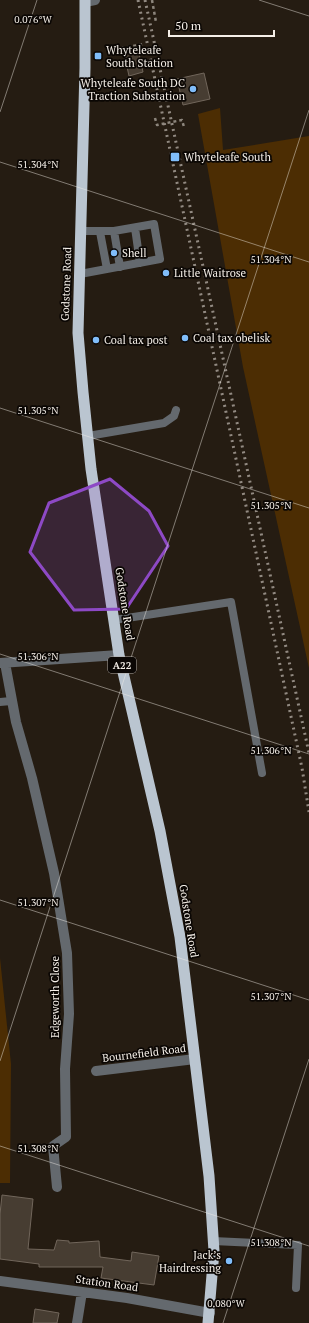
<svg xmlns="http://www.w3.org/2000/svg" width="309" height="1323" font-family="'PT Serif',serif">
  <rect width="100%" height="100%" fill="#251c12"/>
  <path fill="#4c2d03" d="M 220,108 L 223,150 L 309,136 L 309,668 L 243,367 L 198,114 Z
    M 0,958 L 11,1064 L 10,1183 L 0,1183 Z"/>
  <path fill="#473d32" stroke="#71665b" d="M 138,49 L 143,72 L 129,76 L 124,53 Z
    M 204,73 L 210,99 L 183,105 L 177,79 Z
    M 2,1195 L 33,1199 L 28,1249 L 54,1250 L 57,1240 L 69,1241 L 69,1243 L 99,1241 L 100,1257 L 131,1261 L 132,1252 L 159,1256 L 154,1285 L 101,1278 L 103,1267 L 39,1267 L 39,1264 L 0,1259 L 0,1214 Z
    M 35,1309 L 59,1313 L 57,1323 L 33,1323 Z"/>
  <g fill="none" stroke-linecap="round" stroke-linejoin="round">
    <path stroke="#8c857c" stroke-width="2.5" stroke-dasharray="3 3" stroke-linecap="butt" d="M 152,0 L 156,22
      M 116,45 L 124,48 L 143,44
      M 155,118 L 157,125 L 182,120 L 184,127"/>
    <path stroke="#64696e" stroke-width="8" d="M 135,228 L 140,263
      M 114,231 L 120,267
      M 100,232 L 107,269
      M 80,274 L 160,259 L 154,224 L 114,231 L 81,231
      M 88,436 L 164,423 L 174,416 L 176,410
      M 114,620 L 231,602 L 262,773
      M 0,702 L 11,701
      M 213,1241 L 298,1245 L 296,1288"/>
    <path stroke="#64696e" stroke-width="10" d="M 85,2 L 95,0
      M 0,663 L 119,655
      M 5,663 L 16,722 L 32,778 L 54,873 L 67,953 L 69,1014 L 65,1069 L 66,1137 L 53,1146 L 57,1187
      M 96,1071 L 195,1059
      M 0,1281 L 127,1298 L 210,1313
      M 77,1323 L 82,1292"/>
    <path stroke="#bac5d0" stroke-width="11" d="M 85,0 L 85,68 L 78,333 L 83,392 L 91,469 L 119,655 L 160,831 L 180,937 L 209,1176 L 214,1251 L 208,1323"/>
    <path stroke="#928a82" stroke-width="3" stroke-dasharray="2 4" stroke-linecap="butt" d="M 138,0 L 302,768 L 309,812
      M 145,0 L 309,753"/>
  </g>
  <path fill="#8d49c5" fill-opacity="0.2" stroke="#8d49c5" stroke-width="3" stroke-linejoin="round" d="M 110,479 L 149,511 L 168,546 L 126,609 L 74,610 L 30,552 L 49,503 Z"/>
  <path fill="none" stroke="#f5efe8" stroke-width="1" stroke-opacity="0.45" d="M 259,0 L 309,16M 0,112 L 37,0M 0,162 L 309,262M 0,408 L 309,508M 0,654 L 309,754M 0,900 L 309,1000M 0,1061 L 309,110M 0,1146 L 309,1246M 223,1323 L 309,1059"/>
  <g fill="#80bdfa" stroke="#0b0704" stroke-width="1.5">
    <rect x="94" y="52" width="8" height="8" rx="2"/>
    <circle cx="193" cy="89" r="4"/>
    <rect x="170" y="152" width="10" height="10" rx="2"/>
    <circle cx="114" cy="253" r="4"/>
    <circle cx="166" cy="273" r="4"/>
    <circle cx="185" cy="338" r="4"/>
    <circle cx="96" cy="340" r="4"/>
    <circle cx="229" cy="1261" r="4"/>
  </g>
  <g text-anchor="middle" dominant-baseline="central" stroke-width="3.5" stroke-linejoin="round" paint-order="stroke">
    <rect fill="#0b0704" stroke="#afa9a4" stroke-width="1" x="108" y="657" width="28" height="16" rx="3"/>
    <g font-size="10" font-weight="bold" fill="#f5efe8">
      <text x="122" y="665">A22</text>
    </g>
    <g font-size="11" fill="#f5efe8" stroke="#0b0704" text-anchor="start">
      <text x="106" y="50">Whyteleafe<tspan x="106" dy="13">South Station</tspan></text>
      <text x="185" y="83" text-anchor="end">Whyteleafe South DC<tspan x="185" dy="13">Traction Substation</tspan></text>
      <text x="184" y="157">Whyteleafe South</text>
      <text x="122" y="253">Shell</text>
      <text x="174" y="273">Little Waitrose</text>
      <text x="193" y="338">Coal tax obelisk</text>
      <text x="104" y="340">Coal tax post</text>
      <text x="221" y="1255" text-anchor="end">Jack’s<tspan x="221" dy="13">Hairdressing</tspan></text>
    </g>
    <g font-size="11" fill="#f5efe8" stroke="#0b0704">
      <text transform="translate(66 284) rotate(-88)">Godstone Road</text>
      <text transform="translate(125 604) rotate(81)">Godstone Road</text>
      <text transform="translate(189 921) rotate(81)">Godstone Road</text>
      <text transform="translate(55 997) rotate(-90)">Edgeworth Close</text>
      <text transform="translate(144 1053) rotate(-7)">Bournefield Road</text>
      <text transform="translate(107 1283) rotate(8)">Station Road</text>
    </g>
  </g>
  <g font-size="10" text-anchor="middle" fill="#f5efe8" stroke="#0b0704" stroke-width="3.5" stroke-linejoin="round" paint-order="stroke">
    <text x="33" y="23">0.076°W</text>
    <text x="38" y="168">51.304°N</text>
    <text x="271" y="263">51.304°N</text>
    <text x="38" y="414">51.305°N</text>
    <text x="271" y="509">51.305°N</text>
    <text x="38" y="660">51.306°N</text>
    <text x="271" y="754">51.306°N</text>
    <text x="38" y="906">51.307°N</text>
    <text x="271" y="1000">51.307°N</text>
    <text x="38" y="1152">51.308°N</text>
    <text x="271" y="1246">51.308°N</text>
    <text x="226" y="1307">0.080°W</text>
  </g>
  <path d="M169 30v6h105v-6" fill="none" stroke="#f5efe8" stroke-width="2"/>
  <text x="175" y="30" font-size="12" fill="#f5efe8" stroke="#0b0704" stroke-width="3" paint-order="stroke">50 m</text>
</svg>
